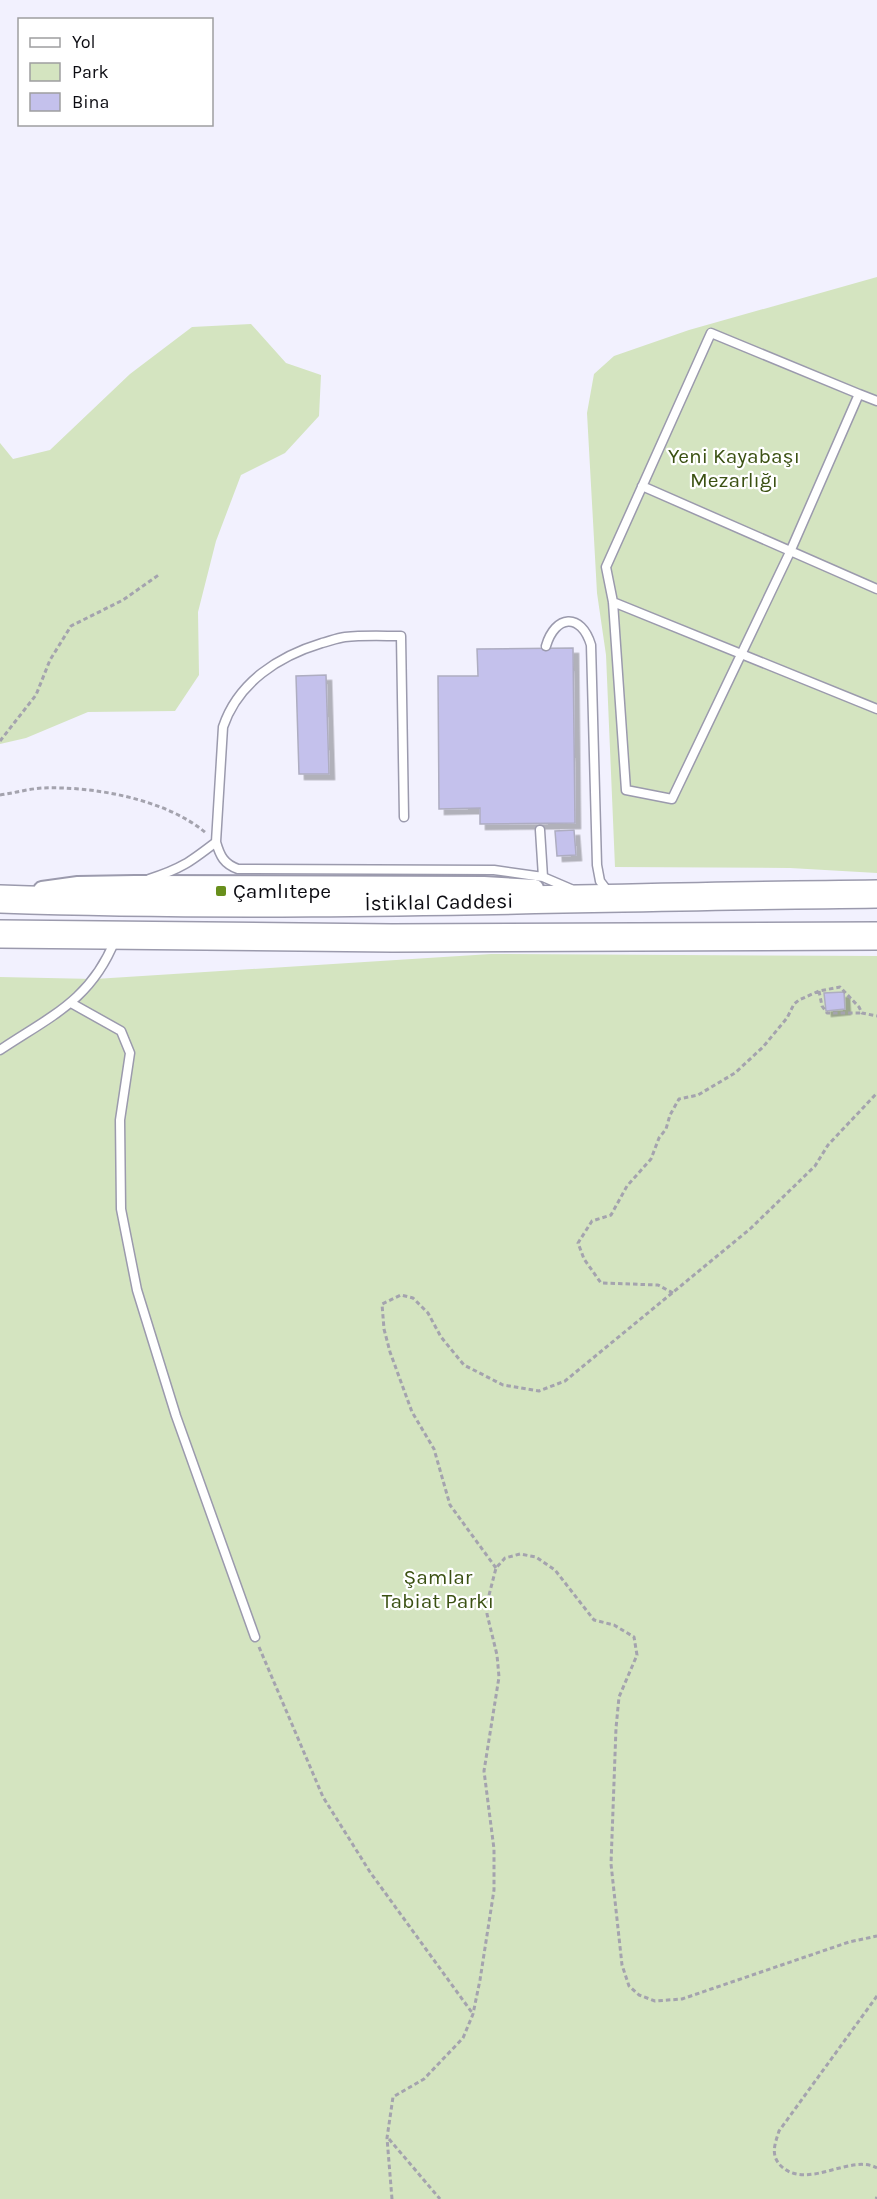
<svg xmlns="http://www.w3.org/2000/svg" width="877" height="2199" font-family="Karla,sans-serif">
  <defs>
    <filter id="shadow"><feDropShadow dx="5.5" dy="5.5" stdDeviation="0" flood-color="#0004"/></filter>
  </defs>
  <rect width="100%" height="100%" fill="#f2f1fe"/>
  <path fill="#d4e4c0" d="M 877,277 L 877,873 L 790,868 L 615,867 L 606,655 L 597,593 L 587,413 L 594,374 L 614,356 L 689,330 Z
    M 251,324 L 286,363 L 321,375 L 319,416 L 285,453 L 241,475 L 216,541 L 198,612 L 199,675 L 175,711 L 88,712 L 26,738 L 0,744 L 0,443 L 13,459 L 50,450 L 130,374 L 192,327 Z
    M 491,954 L 877,956 L 877,2199 L 0,2199 L 0,977 L 95,979 Z"/>
  <path fill="#c4c1ec" stroke="#aeadc1" stroke-width="1.5" filter="url(#shadow)" d="M 573,648 L 575,823 L 480,824 L 480,808 L 439,809 L 438,676 L 478,676 L 477,649 Z
    M 326,675 L 329,774 L 299,774 L 296,676 Z
    M 574,830 L 576,855 L 557,856 L 555,831 Z
    M 844,992 L 845,1009 L 826,1011 L 824,993 Z"/>
  <g fill="none" stroke-linecap="round" stroke-linejoin="round">
    <defs>
      <path id="service" d="M 859,394 L 711,333 L 606,567 L 613,602 L 626,790 L 672,799 L 790,552 L 859,394 L 877,401
        M 642,486 L 877,589
        M 613,602 L 877,709
        M 546,646 C 555,615 581,612 591,645 L 597,865 L 600,881 L 609,893
        M 404,817 L 401,636 C 383,636 363,635 345,637 C 337,638 330,641 322,643 C 279,656 238,682 223,727 L 216,842 C 220,856 224,864 238,869 L 494,870 L 543,877 L 571,889
        M 540,830 L 543,877
        M 149,879 C 181,869 190,862 216,842
        M 71,1003 L 121,1031 L 130,1053 L 120,1120 L 121,1209 L 137,1290 L 176,1416 L 255,1637
        M 0,1050 C 51,1016 91,1000 115,940"/>
      <path id="minor" d="M 42,890 L 78,885 L 135,884 L 484,885 L 535,888"/>
      <path id="primary" d="M 0,899 C 292,909 585,897 877,894
        M 0,934 L 392,938 L 877,936"/>
    </defs>
    <use href="#service" stroke="#9b9aad" stroke-width="11"/>
    <use href="#minor" stroke="#9b9aad" stroke-width="20"/>
    <use href="#primary" stroke="#9b9aad" stroke-width="30"/>
    <path stroke="#a4a3ae" stroke-width="3" stroke-dasharray="4.5 3" stroke-linecap="butt" d="M 0,741 L 36,695 L 50,660 L 71,626 L 123,600 L 160,574
      M 0,795 C 14,793 28,789 42,788 C 93,786 166,799 206,833
      M 819,991 L 822,1006 L 827,1013 L 861,1013
      M 673,1293 L 658,1285 L 601,1283 L 584,1259 L 578,1243 L 592,1221 L 611,1215 L 627,1186 L 651,1159 L 659,1138 L 666,1129 L 670,1115 L 679,1099 L 698,1095 L 735,1073 L 763,1047 L 787,1018 L 794,1004 L 799,1000 L 819,991 L 840,987 L 859,1007 L 862,1013 L 877,1016
      M 496,1568 L 450,1505 L 434,1449 L 412,1412 L 390,1352 L 384,1329 L 382,1304 L 401,1295 L 413,1298 L 428,1313 L 441,1337 L 464,1365 L 503,1385 L 539,1391 L 565,1381 L 750,1229 L 815,1166 L 828,1145 L 877,1093
      M 259,1647 L 323,1797 L 370,1872 L 473,2014
      M 877,1996 L 779,2131 C 775,2144 770,2155 781,2166 C 807,2191 851,2153 877,2168
      M 389,2139 L 440,2199
      M 392,2199 L 387,2138 L 393,2097 L 424,2079 L 463,2038 L 473,2014 L 480,1980 L 494,1890 L 494,1849 L 484,1771 L 499,1677 L 497,1655 L 487,1614 L 488,1599 L 496,1568 L 505,1558 L 520,1554 L 536,1557 L 555,1570 L 594,1620 L 614,1625 L 634,1637 L 637,1655 L 619,1697 L 616,1728 L 611,1864 L 622,1965 L 629,1986 L 639,1995 L 655,2001 L 682,1999 L 849,1942 L 877,1936
      M 876,2199 L 877,2197"/>
    <use href="#service" stroke="#fff" stroke-width="8"/>
    <use href="#minor" stroke="#fff" stroke-width="16"/>
    <use href="#primary" stroke="#fff" stroke-width="27"/>
  </g>
  <rect fill="#688f1c" stroke="#fff" stroke-width="2" x="215" y="885" width="12" height="12" rx="3"/>
  <g text-anchor="middle" dominant-baseline="central" stroke-width="4.5" stroke-linejoin="round" paint-order="stroke">
    <g font-size="21" fill="#3b5113" stroke="#fff">
      <text x="734" y="456">Yeni Kayabaşı<tspan x="734" dy="24">Mezarlığı</tspan></text>
      <text x="438" y="1577">Şamlar<tspan x="438" dy="24">Tabiat Parkı</tspan></text>
    </g>
    <g font-size="21" fill="#0c0c12" stroke="#fff" text-anchor="start">
      <text x="233" y="891">Çamlıtepe</text>
    </g>
    <g font-size="21" fill="#0c0c12" stroke="#fff">
      <text transform="translate(439 902) rotate(-1)">İstiklal Caddesi</text>
    </g>
  </g>
  <rect x="18" y="18" width="195" height="108" fill="#ffffff" stroke="#9e9ea0" stroke-width="1.5"/>
  <rect x="30" y="38" width="30" height="9" fill="#ffffff" stroke="#9e9ea0" stroke-width="1.5"/>
  <text x="72" y="48" font-size="18" fill="#0c0c12">Yol</text>
  <rect x="30" y="63" width="30" height="18" fill="#d4e4c0" stroke="#9e9ea0" stroke-width="1.5"/>
  <text x="72" y="78" font-size="18" fill="#0c0c12">Park</text>
  <rect x="30" y="93" width="30" height="18" fill="#c4c1ec" stroke="#9e9ea0" stroke-width="1.5"/>
  <text x="72" y="108" font-size="18" fill="#0c0c12">Bina</text>
</svg>
